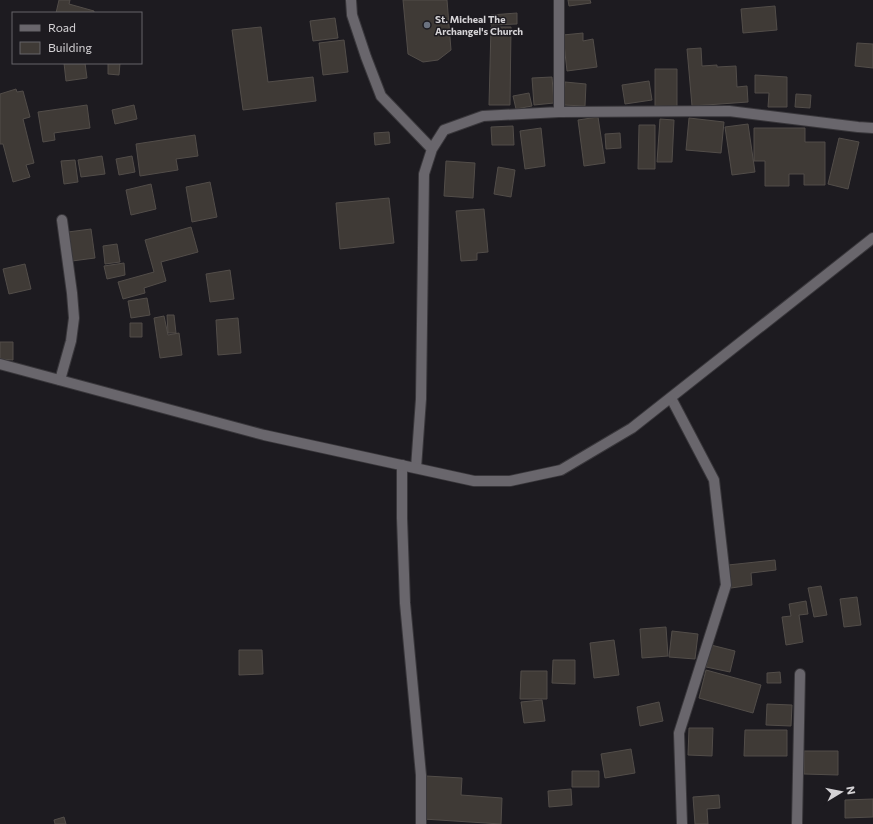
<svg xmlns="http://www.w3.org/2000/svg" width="873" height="824" font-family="Commissioner,sans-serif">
  <rect width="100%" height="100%" fill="#1d1b20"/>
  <path fill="#3f3a36" stroke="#524d49" d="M 59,0 L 70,0 L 69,4 L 94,11 L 94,13 L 56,13 Z
    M 403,0 L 447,0 L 451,50 L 438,60 L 423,62 L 408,54 Z
    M 568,0 L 590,0 L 591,3 L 569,6 Z
    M 775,6 L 777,30 L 743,33 L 741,9 Z
    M 517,13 L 517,24 L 491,25 L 491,15 Z
    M 335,18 L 338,38 L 313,41 L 310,21 Z
    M 261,27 L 268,82 L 313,77 L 316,101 L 243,110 L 232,30 Z
    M 491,27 L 511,27 L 510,105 L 489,105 Z
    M 583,33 L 583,41 L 593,39 L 597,67 L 567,71 L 563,35 Z
    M 344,40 L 348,72 L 323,75 L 319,43 Z
    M 857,43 L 873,44 L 873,68 L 855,66 Z
    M 701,48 L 702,66 L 717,65 L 717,67 L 736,66 L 737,87 L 747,86 L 748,102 L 692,106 L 687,49 Z
    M 64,63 L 85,63 L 87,78 L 66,81 Z
    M 108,63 L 120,63 L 119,75 L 108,74 Z
    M 655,69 L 677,69 L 677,107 L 655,106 Z
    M 755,75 L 787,77 L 787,107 L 768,107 L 769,93 L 755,93 Z
    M 552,77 L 554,103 L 534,105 L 532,78 Z
    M 649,81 L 652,100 L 625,104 L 622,85 Z
    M 565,82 L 586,84 L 585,106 L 563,105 Z
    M 16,89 L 17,92 L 23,91 L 30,117 L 23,119 L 34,163 L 26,165 L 30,177 L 13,182 L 3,144 L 0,144 L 0,94 Z
    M 529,93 L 532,106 L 516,109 L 513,96 Z
    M 796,94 L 811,95 L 810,108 L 795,107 Z
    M 87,105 L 90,128 L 54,133 L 55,140 L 43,142 L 38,112 Z
    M 134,105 L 137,119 L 115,124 L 112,110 Z
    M 598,117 L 605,163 L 584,166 L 578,120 Z
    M 689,118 L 724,122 L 721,153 L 686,150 Z
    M 660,119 L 674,120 L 672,162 L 657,162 Z
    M 748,124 L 755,172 L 732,175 L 725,127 Z
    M 639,125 L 655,125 L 655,169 L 638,169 Z
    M 513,126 L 514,145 L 492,145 L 491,127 Z
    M 541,128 L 545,166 L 525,169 L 520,131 Z
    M 754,128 L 805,128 L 805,142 L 825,142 L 825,185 L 804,185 L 804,174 L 789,174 L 789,186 L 765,186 L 765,161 L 754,161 Z
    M 389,132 L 390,143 L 375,145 L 374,133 Z
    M 620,133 L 621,148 L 606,149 L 605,134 Z
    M 195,135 L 198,156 L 176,159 L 178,170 L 140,176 L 136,144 Z
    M 839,138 L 859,142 L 848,189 L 828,184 Z
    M 102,156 L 105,174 L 81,177 L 78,160 Z
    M 132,156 L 135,172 L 119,175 L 116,159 Z
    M 75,160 L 78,182 L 64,184 L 61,161 Z
    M 446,161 L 475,163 L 473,198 L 444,196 Z
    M 498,167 L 515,170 L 511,197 L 494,194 Z
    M 210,182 L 217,217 L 192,222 L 186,187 Z
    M 151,184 L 156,209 L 131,215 L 126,190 Z
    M 389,198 L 394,243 L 340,249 L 336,203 Z
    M 484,209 L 488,252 L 477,253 L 477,260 L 461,261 L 456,211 Z
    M 191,227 L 198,252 L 161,262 L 166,281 L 144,288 L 145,293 L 123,299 L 118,282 L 154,272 L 145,240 Z
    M 91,229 L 95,258 L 72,261 L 68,232 Z
    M 117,244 L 120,262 L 105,264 L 103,246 Z
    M 124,263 L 125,275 L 107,279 L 104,266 Z
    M 25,264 L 31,289 L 9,294 L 3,269 Z
    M 230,270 L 234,299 L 210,302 L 206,274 Z
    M 147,298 L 150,315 L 131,318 L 128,301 Z
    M 167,315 L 174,315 L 176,333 L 168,333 Z
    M 164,316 L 168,335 L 179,333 L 182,355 L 160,358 L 154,318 Z
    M 238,318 L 241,353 L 218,355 L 216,320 Z
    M 130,323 L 142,323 L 142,337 L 130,337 Z
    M 0,342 L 13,342 L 13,360 L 0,359 Z
    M 775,560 L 776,570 L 751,573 L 752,585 L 731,588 L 728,565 Z
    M 821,586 L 827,615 L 814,617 L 808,588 Z
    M 857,597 L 861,625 L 844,627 L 840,599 Z
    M 806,601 L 808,614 L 799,615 L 803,642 L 786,645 L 782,617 L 791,616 L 789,604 Z
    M 666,627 L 668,656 L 642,658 L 640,629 Z
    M 672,631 L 698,634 L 695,659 L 669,657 Z
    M 614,640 L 619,675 L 594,678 L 590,643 Z
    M 711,645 L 735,651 L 730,672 L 706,667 Z
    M 239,650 L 262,650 L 263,674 L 239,675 Z
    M 553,660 L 575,660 L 575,684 L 552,683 Z
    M 706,670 L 761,685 L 753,713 L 699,698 Z
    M 521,671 L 547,671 L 547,699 L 520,699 Z
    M 780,672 L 781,683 L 767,683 L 767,673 Z
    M 542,700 L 545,721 L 524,723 L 521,702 Z
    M 659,702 L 663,721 L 640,726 L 637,707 Z
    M 767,704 L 792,705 L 791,726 L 766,725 Z
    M 689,728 L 713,728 L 712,756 L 688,755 Z
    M 745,730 L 787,730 L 787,756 L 744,756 Z
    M 631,749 L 635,773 L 605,778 L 601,754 Z
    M 804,751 L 838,751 L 838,775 L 804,774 Z
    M 572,771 L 599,771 L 599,787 L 572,787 Z
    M 426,776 L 462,778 L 461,795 L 502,798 L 501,824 L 423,819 Z
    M 571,789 L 572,805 L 549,807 L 548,791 Z
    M 719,795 L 720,808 L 707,809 L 708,824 L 695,824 L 693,797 Z
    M 873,799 L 873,817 L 845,818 L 845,800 Z
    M 64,817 L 66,824 L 55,824 L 54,820 Z"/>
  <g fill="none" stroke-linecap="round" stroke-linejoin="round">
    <defs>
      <path id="street" d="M 351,0 L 352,15 L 366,57 L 381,96 L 432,149
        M 559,112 L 559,0
        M 60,380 L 71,341 L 74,318 L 72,293 L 62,220
        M 671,398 L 714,480 L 726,585 L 679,733 L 682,824
        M 402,465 L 402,518 L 405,603 L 421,775 L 421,824
        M 416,468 L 421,399 L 424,174 L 432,149 L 444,130 L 483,116 L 559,112 L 729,111 L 858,127 L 873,128
        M 797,824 L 800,674"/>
      <path id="secondary" d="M 0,364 L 264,435 L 474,481 L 510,481 L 561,470 L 632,428 L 873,238"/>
    </defs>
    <use href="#street" stroke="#39373b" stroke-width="12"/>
    <use href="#secondary" stroke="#39373b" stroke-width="12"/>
    <use href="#street" stroke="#69666c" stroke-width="10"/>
    <use href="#secondary" stroke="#69666c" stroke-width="10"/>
  </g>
  <circle fill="#6b7280" stroke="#1d1b20" stroke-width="1.5" cx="427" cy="25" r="4"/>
  <g text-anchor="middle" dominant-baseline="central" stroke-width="3" stroke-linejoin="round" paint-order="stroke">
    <g font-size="10" font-weight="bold" fill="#d4d2d5" stroke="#1d1b20" text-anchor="start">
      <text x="435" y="19">St. Micheal The<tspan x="435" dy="12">Archangel's Church</tspan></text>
    </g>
  </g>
  <rect x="12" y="12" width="130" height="52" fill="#1d1b20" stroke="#666468"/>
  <rect x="20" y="25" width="20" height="6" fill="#69666c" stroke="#666468"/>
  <text x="48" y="32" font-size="12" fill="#d4d2d5">Road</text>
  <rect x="20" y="42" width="20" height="12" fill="#3f3a36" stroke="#666468"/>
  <text x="48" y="52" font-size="12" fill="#d4d2d5">Building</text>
  <g transform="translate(841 792) rotate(80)" stroke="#1d1b20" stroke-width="3" paint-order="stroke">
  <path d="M0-3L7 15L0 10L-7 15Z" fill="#d4d2d5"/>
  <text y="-6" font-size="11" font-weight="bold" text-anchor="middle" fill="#d4d2d5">N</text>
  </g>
</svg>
